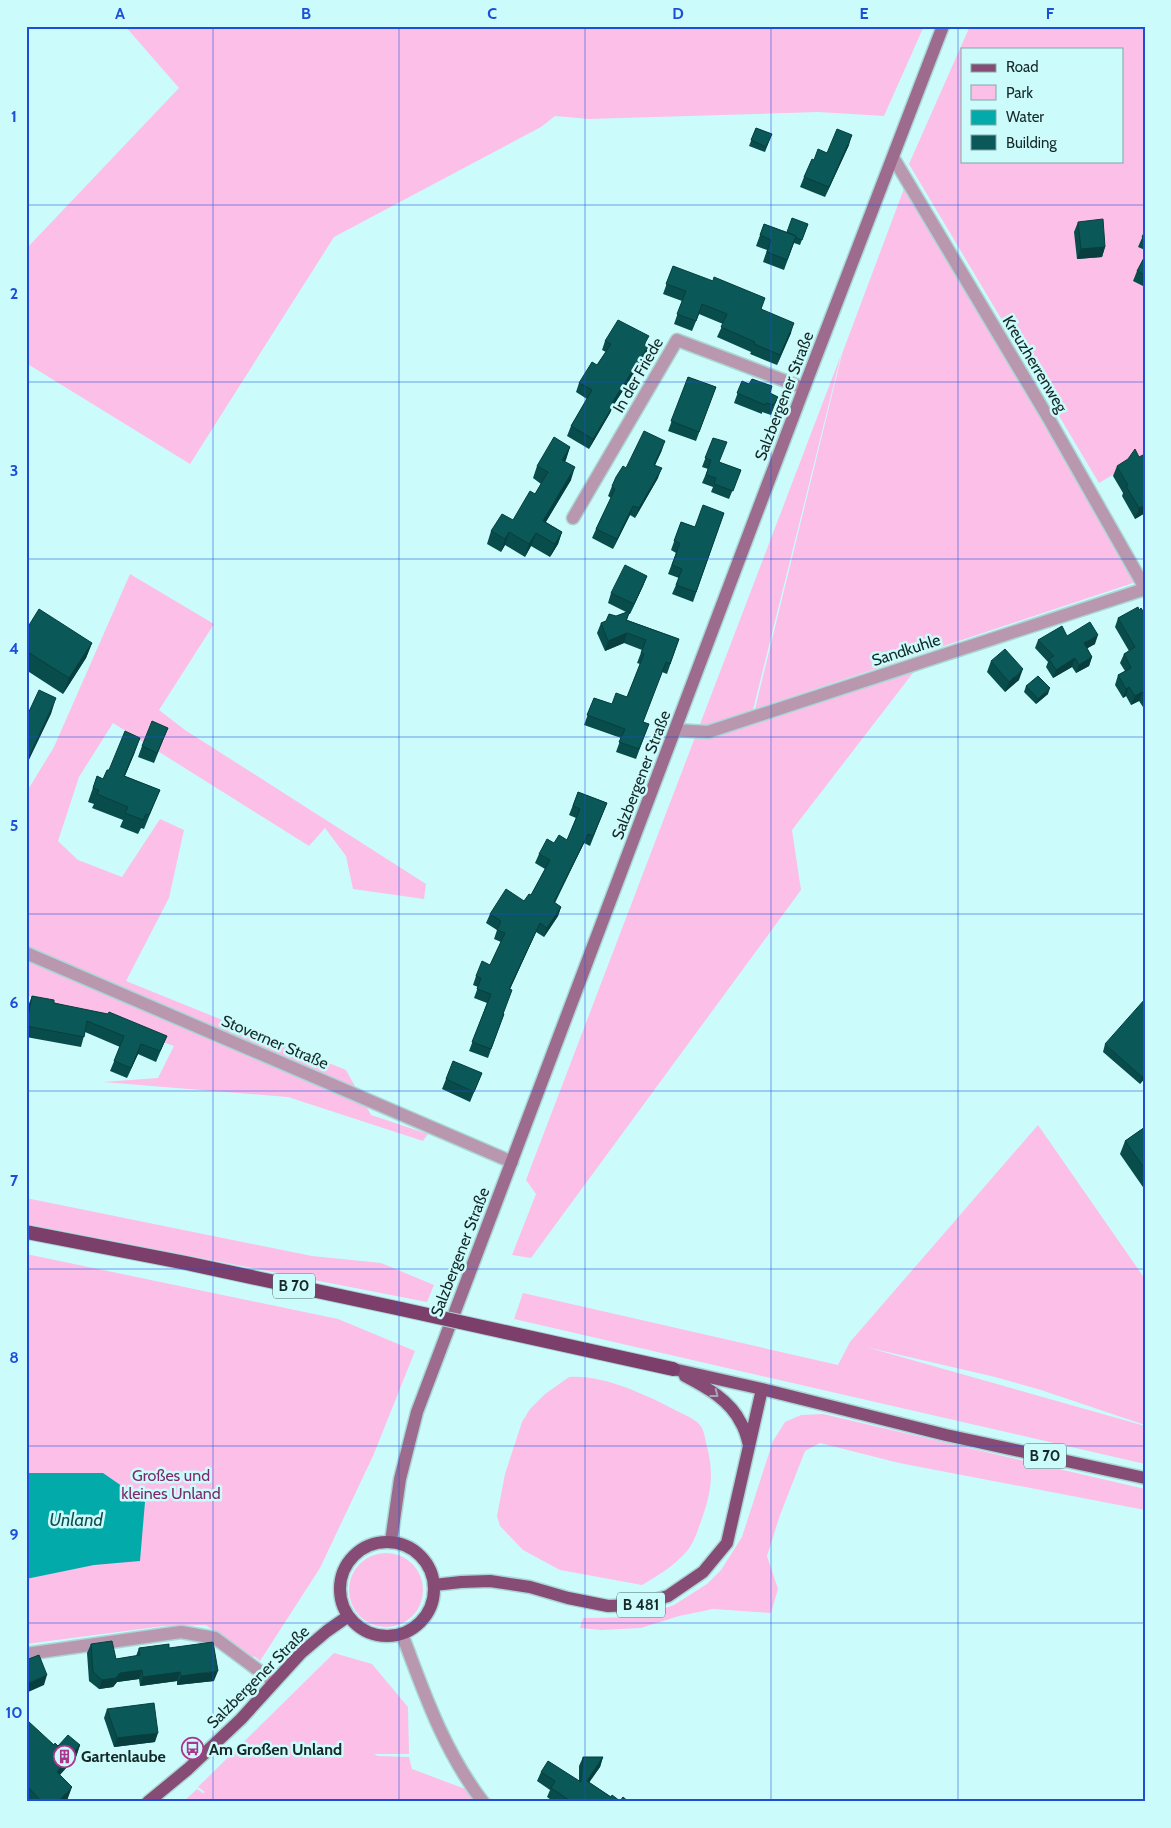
<svg xmlns="http://www.w3.org/2000/svg" width="1171" height="1828" font-family="Cabin,sans-serif">
  <rect width="100%" height="100%" fill="#cbfcfb"/>
  <path fill="#fcbfe8" fill-rule="evenodd" d="M 125,26 L 924,26 L 884,116 L 818,112 L 589,119 L 555,116 L 541,127 L 334,237 L 190,464 L 26,363 L 26,249 L 179,88 Z
    M 970,26 L 1145,26 L 1145,456 L 1099,483 L 909,164 ZM 962,49 L 1122,49 L 1122,161 L 962,161 Z
    M 905,186 L 1136,582 L 755,709 L 842,354 Z
    M 841,355 L 750,722 L 916,669 L 792,830 L 801,890 L 531,1258 L 512,1255 L 536,1194 L 526,1180 Z
    M 130,574 L 214,624 L 159,710 L 185,730 L 426,884 L 424,899 L 353,889 L 346,856 L 325,828 L 309,846 L 113,723 L 79,777 L 58,841 L 78,860 L 122,877 L 160,819 L 184,830 L 169,898 L 126,981 L 346,1070 L 371,1115 L 428,1134 L 423,1141 L 288,1097 L 103,1082 L 158,1078 L 174,1046 L 26,995 L 26,793 L 54,747 Z
    M 1038,1125 L 1145,1279 L 1145,1425 L 1041,1390 L 995,1377 L 866,1347 L 1145,1426 L 1145,1464 L 514,1319 L 523,1293 L 838,1365 L 850,1342 Z
    M 26,1198 L 312,1256 L 381,1263 L 434,1285 L 427,1302 L 26,1224 Z
    M 26,1254 L 338,1319 L 415,1351 L 373,1456 L 320,1568 L 260,1661 L 254,1656 L 252,1659 L 206,1625 L 164,1626 L 26,1644 Z
    M 569,1377 C 605,1375 646,1395 677,1411 C 685,1415 698,1420 702,1428 C 704,1432 705,1438 706,1443 C 715,1474 711,1494 700,1524 C 697,1533 693,1544 687,1551 C 674,1566 659,1575 642,1585 L 560,1570 L 523,1550 L 500,1526 L 497,1516 L 505,1474 L 522,1422 L 530,1409 L 545,1394 Z
    M 823,1414 L 1145,1489 L 1145,1510 L 899,1463 L 820,1443 L 805,1451 L 780,1515 L 767,1556 L 778,1589 L 771,1613 L 713,1609 L 679,1616 L 641,1628 L 601,1630 L 580,1628 L 583,1618 L 639,1617 L 674,1605 L 707,1584 L 721,1570 L 742,1537 L 773,1441 L 785,1422 L 801,1415 Z
    M349 1590a37 37 0 1 1 74 0a37 37 0 1 1-74 0Z
    M 334,1653 L 372,1664 L 408,1707 L 409,1754 L 374,1754 L 378,1756 L 409,1757 L 412,1769 L 500,1802 L 183,1802 L 197,1789 L 203,1793 L 205,1792 L 198,1787 Z"/>
  <path fill="#03aaaa" d="M 26,1473 L 103,1473 L 145,1502 L 140,1561 L 94,1565 L 26,1579 Z"/>
  <g fill="none" stroke-linecap="round" stroke-linejoin="round">
    <defs>
      <path id="minor" d="M 894,159 L 1049,419 L 1145,588
        M 573,518 L 677,340 L 804,388
        M 675,730 L 708,732 L 1145,589
        M 26,953 L 512,1162
        M 402,1634 C 424,1693 444,1751 483,1802
        M 26,1654 L 181,1632 L 215,1638 L 274,1682"/>
      <path id="secondary" d="M 391,1541 L 400,1479 L 417,1412 L 804,388 L 943,26"/>
      <path id="primary" d="M 673,1369 L 762,1389 L 946,1435 L 1145,1478
        M 685,1376 C 706,1387 730,1400 741,1423 C 745,1429 747,1437 749,1445
        M340 1589a47 47 0 1 1 94 0a47 47 0 1 1-94 0Z
        M 434,1585 L 461,1582 L 490,1581 L 530,1587 L 568,1598 L 608,1606 L 639,1605 L 668,1596 L 703,1572 L 727,1543 L 762,1389
        M 148,1802 L 188,1769 L 241,1719 L 301,1653 L 327,1631 L 347,1617"/>
      <path id="trunk" d="M 26,1232 L 186,1263 L 401,1309
        M 505,1332 L 673,1369"/>
    </defs>
    <use href="#minor" stroke="#aad6d5" stroke-width="15"/>
    <use href="#secondary" stroke="#aad6d5" stroke-width="15"/>
    <use href="#primary" stroke="#aad6d5" stroke-width="15"/>
    <use href="#trunk" stroke="#aad6d5" stroke-width="16"/>
    <use href="#minor" stroke="#b997ae" stroke-width="12"/>
    <use href="#secondary" stroke="#9c6b8d" stroke-width="12"/>
    <use href="#primary" stroke="#864c75" stroke-width="12"/>
    <use href="#trunk" stroke="#7c3e6b" stroke-width="14"/>
    <defs>
      <path id="trunk-bridge" d="M 401,1309 L 505,1332"/>
    </defs>
    <use href="#trunk-bridge" stroke="#aad6d5" stroke-width="16" stroke-linecap="butt"/>
    <use href="#trunk-bridge" stroke="#7c3e6b" stroke-width="14"/>
  </g>
  <path fill="#094c4c" d="M 756,128 L 772,134 L 765,152 L 749,146 Z
    M 849,145 L 825,197 L 800,187 L 804,177 L 814,160 L 827,153 Z
    M 1078,222 L 1105,247 L 1102,257 L 1077,259 L 1074,232 Z
    M 764,224 L 787,232 L 808,224 L 800,245 L 794,243 L 784,270 L 763,262 L 767,250 L 756,246 Z
    M 1145,231 L 1145,250 L 1138,247 Z
    M 1145,256 L 1145,287 L 1133,281 L 1137,271 Z
    M 673,266 L 761,309 L 791,333 L 777,365 L 750,354 L 751,352 L 717,337 L 723,324 L 699,314 L 692,331 L 674,324 L 682,301 L 663,294 Z
    M 605,341 L 646,344 L 646,355 L 613,406 L 610,413 L 589,449 L 567,436 L 571,426 L 587,399 L 576,392 L 579,383 L 597,365 L 606,352 L 602,350 Z
    M 688,377 L 716,387 L 696,441 L 668,431 Z
    M 742,381 L 778,397 L 771,415 L 762,412 L 762,414 L 734,403 Z
    M 713,438 L 719,462 L 741,470 L 729,499 L 711,492 L 713,487 L 702,483 L 708,469 L 702,467 Z
    M 570,447 L 565,461 L 571,480 L 546,522 L 562,532 L 558,544 L 550,557 L 531,546 L 525,557 L 505,545 L 501,552 L 487,544 L 491,531 L 513,520 L 535,494 L 541,484 L 533,478 L 537,466 Z
    M 662,450 L 655,465 L 658,478 L 635,518 L 630,515 L 613,549 L 592,538 L 596,529 L 611,498 L 608,496 L 612,486 L 626,468 Z
    M 1117,466 L 1145,513 L 1135,519 L 1122,496 L 1123,493 L 1113,476 Z
    M 724,513 L 693,602 L 672,594 L 679,578 L 668,574 L 676,553 L 671,550 L 681,522 L 695,527 Z
    M 647,576 L 643,586 L 630,614 L 629,614 L 627,620 L 679,639 L 667,674 L 662,672 L 643,722 L 649,724 L 636,759 L 616,752 L 621,738 L 584,725 L 594,698 L 612,704 L 627,697 L 640,664 L 637,663 L 642,650 L 624,643 L 605,651 L 597,633 L 601,623 L 626,612 L 608,603 L 611,593 Z
    M 1139,610 L 1145,614 L 1145,710 L 1139,701 L 1131,705 L 1126,696 L 1123,698 L 1115,685 L 1118,675 L 1125,671 L 1120,663 L 1124,654 L 1129,651 L 1115,627 L 1118,618 Z
    M 26,630 L 92,643 L 86,658 L 63,694 L 26,670 Z
    M 1067,636 L 1095,644 L 1087,648 L 1092,657 L 1089,666 L 1076,673 L 1072,667 L 1053,678 L 1046,667 L 1048,662 L 1035,648 L 1038,640 Z
    M 991,661 L 1019,680 L 1005,692 L 987,672 Z
    M 1026,686 L 1048,694 L 1036,704 L 1024,692 Z
    M 168,728 L 154,763 L 138,757 L 142,746 Z
    M 135,752 L 125,776 L 160,790 L 144,829 L 141,828 L 138,834 L 120,827 L 123,820 L 92,808 L 94,804 L 88,802 L 97,776 L 103,779 L 109,770 Z
    M 578,792 L 607,803 L 590,846 L 584,843 L 555,903 L 561,907 L 558,916 L 544,937 L 536,932 L 510,989 L 503,1014 L 504,1014 L 488,1058 L 469,1051 L 487,1003 L 474,998 L 478,987 L 473,985 L 476,976 L 490,965 L 501,942 L 494,939 L 497,930 L 486,923 L 490,914 L 524,901 L 531,895 L 545,869 L 535,863 L 539,854 L 554,843 L 567,840 L 576,818 L 569,815 Z
    M 32,996 L 167,1036 L 156,1062 L 138,1054 L 127,1078 L 110,1071 L 120,1047 L 85,1032 L 81,1047 L 26,1037 L 26,1015 L 28,1006 Z
    M 1105,1044 L 1145,1078 L 1140,1084 L 1103,1052 Z
    M 482,1073 L 470,1102 L 442,1089 L 446,1079 Z
    M 1145,1127 L 1145,1190 L 1120,1154 L 1125,1141 Z
    M 91,1644 L 116,1659 L 136,1656 L 139,1648 L 169,1648 L 214,1681 L 177,1685 L 177,1681 L 140,1686 L 139,1679 L 117,1682 L 113,1687 L 99,1689 L 89,1681 L 87,1653 Z
    M 107,1709 L 155,1742 L 114,1747 L 104,1718 Z
    M 26,1723 L 54,1745 L 80,1745 L 76,1757 L 60,1775 L 68,1798 L 65,1802 L 27,1802 L 26,1801 Z
    M 583,1757 L 603,1757 L 600,1767 L 589,1782 L 611,1797 L 620,1801 L 629,1802 L 554,1802 L 547,1797 L 550,1790 L 537,1781 L 541,1772 L 579,1781 L 579,1766 Z"/>
  <path fill="#083e3e" d="M 852,135 L 849,145 L 825,197 L 829,187 Z
    M 1105,247 L 1102,257 L 1077,259 L 1081,249 Z
    M 794,323 L 791,333 L 777,365 L 780,355 Z
    M 649,345 L 646,355 L 613,406 L 610,413 L 589,449 L 593,439 L 612,403 Z
    M 665,441 L 662,450 L 651,474 L 654,465 Z
    M 570,447 L 566,460 L 558,472 L 562,460 Z
    M 575,467 L 571,480 L 539,533 L 543,521 Z
    M 662,468 L 658,478 L 635,518 L 639,508 Z
    M 1145,505 L 1145,513 L 1135,519 L 1139,508 Z
    M 633,506 L 630,515 L 613,549 L 617,539 Z
    M 509,532 L 505,545 L 501,552 L 505,539 Z
    M 562,532 L 558,544 L 550,557 L 555,544 Z
    M 536,533 L 531,546 L 525,557 L 529,544 Z
    M 647,576 L 643,586 L 630,614 L 634,604 Z
    M 627,633 L 624,643 L 605,651 L 608,641 Z
    M 1098,635 L 1095,644 L 1081,652 L 1084,643 Z
    M 92,643 L 86,658 L 63,694 L 69,678 Z
    M 1092,657 L 1089,666 L 1076,673 L 1079,665 Z
    M 1075,658 L 1072,667 L 1053,678 L 1056,670 Z
    M 1023,669 L 1019,680 L 1005,692 L 1009,682 Z
    M 1129,687 L 1126,696 L 1123,698 L 1126,689 Z
    M 1050,688 L 1048,694 L 1036,704 L 1038,699 Z
    M 1142,692 L 1139,701 L 1131,705 L 1135,696 Z
    M 56,698 L 51,714 L 26,766 L 26,763 Z
    M 140,738 L 135,752 L 119,789 L 124,776 Z
    M 588,834 L 584,843 L 550,911 L 554,902 Z
    M 561,907 L 558,916 L 544,937 L 547,928 Z
    M 540,923 L 536,932 L 506,998 L 509,989 Z
    M 141,1044 L 138,1054 L 127,1078 L 131,1068 Z
    M 1145,1074 L 1145,1078 L 1140,1084 L 1142,1077 Z
    M 142,1670 L 139,1679 L 117,1682 L 113,1687 L 99,1689 L 102,1680 L 120,1673 Z
    M 218,1671 L 214,1681 L 177,1685 L 181,1676 Z
    M 180,1672 L 177,1681 L 140,1686 L 143,1677 Z
    M 47,1675 L 44,1685 L 26,1693 L 26,1684 Z
    M 158,1733 L 155,1742 L 114,1747 L 117,1738 Z
    M 80,1745 L 76,1757 L 52,1783 L 57,1772 Z
    M 603,1757 L 600,1767 L 584,1790 L 587,1781 Z
    M 72,1787 L 68,1798 L 65,1802 L 58,1802 Z"/>
  <path fill="#0b5858" stroke="#083e3e" d="M 756,128 L 772,134 L 766,147 L 751,140 Z
    M 837,129 L 852,135 L 829,187 L 804,177 L 812,159 L 814,160 L 818,149 L 827,153 Z
    M 792,218 L 808,224 L 802,240 L 796,238 L 796,236 L 787,232 Z
    M 1103,219 L 1105,247 L 1081,249 L 1078,222 Z
    M 764,224 L 796,236 L 787,260 L 767,252 L 771,240 L 760,235 Z
    M 1145,231 L 1145,238 L 1142,237 Z
    M 1145,256 L 1145,275 L 1137,271 Z
    M 673,266 L 713,281 L 714,277 L 765,298 L 761,309 L 794,323 L 780,355 L 754,344 L 755,342 L 721,327 L 727,314 L 702,304 L 696,321 L 677,314 L 686,291 L 666,284 Z
    M 618,320 L 649,336 L 645,343 L 649,345 L 612,403 L 614,404 L 593,439 L 571,426 L 592,390 L 579,383 L 592,362 L 597,365 L 611,344 L 605,341 Z
    M 688,377 L 716,387 L 699,432 L 671,421 Z
    M 752,379 L 772,386 L 770,393 L 778,397 L 774,405 L 766,403 L 765,405 L 737,393 L 742,381 L 749,384 Z
    M 644,431 L 665,441 L 654,465 L 662,468 L 639,508 L 633,506 L 617,539 L 596,529 L 615,489 L 612,486 L 616,477 L 623,466 L 626,468 Z
    M 554,437 L 570,447 L 562,460 L 575,467 L 543,521 L 562,532 L 555,544 L 536,533 L 529,544 L 509,532 L 505,539 L 491,531 L 502,514 L 513,520 L 530,491 L 535,494 L 548,472 L 537,466 Z
    M 713,438 L 727,442 L 719,462 L 741,470 L 733,491 L 714,484 L 716,478 L 706,475 L 711,460 L 705,458 Z
    M 1135,449 L 1139,457 L 1145,454 L 1145,505 L 1139,508 L 1126,486 L 1128,485 L 1117,466 L 1128,459 Z
    M 703,505 L 724,513 L 696,592 L 676,585 L 682,569 L 672,565 L 680,543 L 674,541 L 681,522 L 695,527 Z
    M 625,565 L 647,576 L 634,604 L 611,593 Z
    M 1138,607 L 1139,610 L 1141,608 L 1145,614 L 1145,696 L 1142,692 L 1135,696 L 1129,687 L 1126,689 L 1118,675 L 1131,668 L 1124,654 L 1135,647 L 1118,618 Z
    M 39,609 L 92,643 L 69,678 L 26,651 L 26,630 Z
    M 630,611 L 626,620 L 679,639 L 670,664 L 666,662 L 643,722 L 649,724 L 639,749 L 619,742 L 625,729 L 587,715 L 594,698 L 612,704 L 616,693 L 627,697 L 644,654 L 641,653 L 646,640 L 627,633 L 608,641 L 601,623 L 606,621 L 609,614 L 616,616 Z
    M 1090,622 L 1098,635 L 1084,643 L 1092,657 L 1079,665 L 1075,658 L 1056,670 L 1049,659 L 1054,656 L 1038,640 L 1062,626 L 1067,636 Z
    M 1005,649 L 1023,669 L 1009,682 L 991,661 Z
    M 1038,676 L 1050,688 L 1038,699 L 1026,686 Z
    M 39,690 L 56,698 L 26,763 L 26,718 Z
    M 152,721 L 168,728 L 157,753 L 142,746 Z
    M 125,731 L 140,738 L 124,776 L 160,790 L 149,815 L 146,814 L 143,820 L 125,813 L 128,807 L 97,794 L 99,790 L 93,788 L 97,776 L 103,779 L 107,770 L 109,770 Z
    M 578,792 L 607,803 L 593,836 L 588,834 L 554,902 L 561,907 L 547,928 L 540,923 L 509,989 L 512,990 L 503,1014 L 504,1014 L 491,1049 L 472,1042 L 491,994 L 477,989 L 481,978 L 476,976 L 482,961 L 490,965 L 505,933 L 497,930 L 501,921 L 490,914 L 506,889 L 524,901 L 529,894 L 531,895 L 550,860 L 539,854 L 547,839 L 554,843 L 559,835 L 567,840 L 580,809 L 573,806 Z
    M 32,996 L 54,1000 L 54,1003 L 108,1014 L 109,1012 L 167,1036 L 160,1051 L 141,1044 L 131,1068 L 114,1061 L 124,1036 L 87,1021 L 84,1037 L 26,1026 Z
    M 1145,999 L 1145,1074 L 1142,1077 L 1105,1044 Z
    M 453,1061 L 482,1073 L 474,1092 L 446,1079 Z
    M 1145,1127 L 1145,1169 L 1125,1141 Z
    M 112,1641 L 116,1659 L 140,1655 L 139,1648 L 169,1644 L 169,1648 L 213,1642 L 218,1671 L 181,1676 L 180,1672 L 143,1677 L 142,1670 L 120,1673 L 116,1678 L 102,1680 L 93,1672 L 91,1644 Z
    M 39,1655 L 47,1675 L 26,1684 L 26,1660 Z
    M 154,1703 L 158,1733 L 117,1738 L 107,1709 Z
    M 28,1721 L 54,1745 L 55,1743 L 58,1746 L 68,1735 L 80,1745 L 57,1772 L 72,1787 L 58,1802 L 42,1802 L 26,1785 L 26,1723 Z
    M 583,1757 L 603,1757 L 587,1781 L 611,1797 L 612,1795 L 620,1801 L 623,1797 L 629,1802 L 572,1802 L 551,1788 L 555,1781 L 541,1772 L 548,1761 L 581,1782 Z"/>
  <defs><path id="oneway-chevron" d="M-2-3.5L2.5 0L-2 3.5" fill="none" stroke-width="1.6" stroke-linecap="round" stroke-linejoin="round" transform="scale(1.25)"/></defs>
  <use stroke="#a8a4b8" href="#oneway-chevron" transform="translate(715 1394) rotate(38)"/>
  <path fill="none" stroke="#1d4ed8" stroke-width="1" stroke-opacity="0.55" d="M 213,26 L 213,1802M 399,26 L 399,1802M 585,26 L 585,1802M 771,26 L 771,1802M 958,26 L 958,1802M 26,205 L 1145,205M 26,382 L 1145,382M 26,559 L 1145,559M 26,737 L 1145,737M 26,914 L 1145,914M 26,1091 L 1145,1091M 26,1269 L 1145,1269M 26,1446 L 1145,1446M 26,1623 L 1145,1623"/>
  <defs>
    <symbol id="bus-ring" viewBox="-11 -11 22 22"><circle r="9.5" fill="#cbfcfb" stroke="#ab368f" stroke-width="1.5"/><path d="M-5-6H5V4H4V6H2V4H-2V6H-4V4H-5ZM-3.5-4V0h7V-4ZM-3.5 1.2v1.5H-2V1.2ZM2 1.2v1.5H3.5V1.2Z" fill="#ab368f"/></symbol>
    <symbol id="building-ring" viewBox="-11 -11 22 22"><circle r="9.5" fill="#cbfcfb" stroke="#ab368f" stroke-width="1.5"/><path d="M-4-6H4V6H1V3H-1V6H-4ZM-2.5-4.3h1.7v1.8h-1.7ZM.8-4.3h1.7v1.8H.8ZM-2.5-1h1.7V.8h-1.7ZM.8-1h1.7V.8H.8Z" fill="#ab368f"/></symbol>
  </defs>
  <g fill-rule="evenodd">
    <use href="#bus-ring" x="180" y="1736" width="25" height="25"/>
    <use href="#building-ring" x="52" y="1744" width="25" height="25"/>
  </g>
  <g text-anchor="middle" dominant-baseline="central" stroke-width="5" stroke-linejoin="round" paint-order="stroke">
    <g fill="#cbfcfb" stroke="#4c6867" stroke-width="1">
      <rect x="273" y="1273.5" width="42" height="25" rx="4"/>
      <rect x="1024" y="1443.5" width="42" height="25" rx="4"/>
      <rect x="617" y="1592.5" width="48" height="25" rx="4"/>
    </g>
    <g font-size="15" font-weight="bold" fill="#162828">
      <text x="294" y="1286">B 70</text>
      <text x="1045" y="1456">B 70</text>
      <text x="641" y="1605">B 481</text>
    </g>
    <g font-size="16" fill="#162828" stroke="#cbfcfb">
      <text transform="translate(1035 364) rotate(59)">Kreuzherrenweg</text>
      <text transform="translate(638 375) rotate(-60)">In der Friede</text>
      <text transform="translate(784 396) rotate(-69)">Salzbergener Straße</text>
      <text transform="translate(906 650) rotate(-18)">Sandkuhle</text>
      <text transform="translate(641 775) rotate(-69)">Salzbergener Straße</text>
      <text transform="translate(275 1042) rotate(23)">Stoverner Straße</text>
      <text transform="translate(460 1252) rotate(-69)">Salzbergener Straße</text>
      <text transform="translate(258 1677) rotate(-45)">Salzbergener Straße</text>
    </g>
    <g font-size="16" fill="#81296c" stroke="#cbfcfb">
      <text x="171" y="1475">Großes und<tspan x="171" dy="18">kleines Unland</tspan></text>
    </g>
    <g font-size="16" font-weight="bold" fill="#162828" stroke="#cbfcfb" text-anchor="start">
      <text x="209" y="1749">Am Großen Unland</text>
      <text x="81" y="1756">Gartenlaube</text>
    </g>
    <g font-size="18" font-style="italic" fill="#144d4d" stroke="#cbfcfb">
      <text x="76" y="1520">Unland</text>
    </g>
  </g>
  <rect width="1171" height="1828" fill="none" stroke="#cbfcfb" stroke-width="55"/>
  <rect x="961" y="48" width="162" height="115" fill="#cbfcfb" stroke="#83a7a7"/>
  <rect x="971" y="64" width="25" height="8" fill="#864c75" stroke="#83a7a7"/>
  <text x="1006" y="72" font-size="15" fill="#162828">Road</text>
  <rect x="971" y="85" width="25" height="15" fill="#fcbfe8" stroke="#83a7a7"/>
  <text x="1006" y="98" font-size="15" fill="#162828">Park</text>
  <rect x="971" y="110" width="25" height="15" fill="#03aaaa" stroke="#83a7a7"/>
  <text x="1006" y="122" font-size="15" fill="#162828">Water</text>
  <rect x="971" y="135" width="25" height="15" fill="#0b5858" stroke="#83a7a7"/>
  <text x="1006" y="148" font-size="15" fill="#162828">Building</text>
  <rect x="28" y="28" width="1116" height="1772" fill="none" stroke="#1d4ed8" stroke-width="2"/>
  <g font-size="16" text-anchor="middle" font-weight="bold" fill="#1d4ed8">
    <text x="120" y="19">A</text>
    <text x="306" y="19">B</text>
    <text x="492" y="19">C</text>
    <text x="678" y="19">D</text>
    <text x="864" y="19">E</text>
    <text x="1050" y="19">F</text>
    <text x="14" y="122">1</text>
    <text x="14" y="299">2</text>
    <text x="14" y="476">3</text>
    <text x="14" y="654">4</text>
    <text x="14" y="831">5</text>
    <text x="14" y="1008">6</text>
    <text x="14" y="1186">7</text>
    <text x="14" y="1363">8</text>
    <text x="14" y="1540">9</text>
    <text x="14" y="1718">10</text>
  </g>
</svg>
